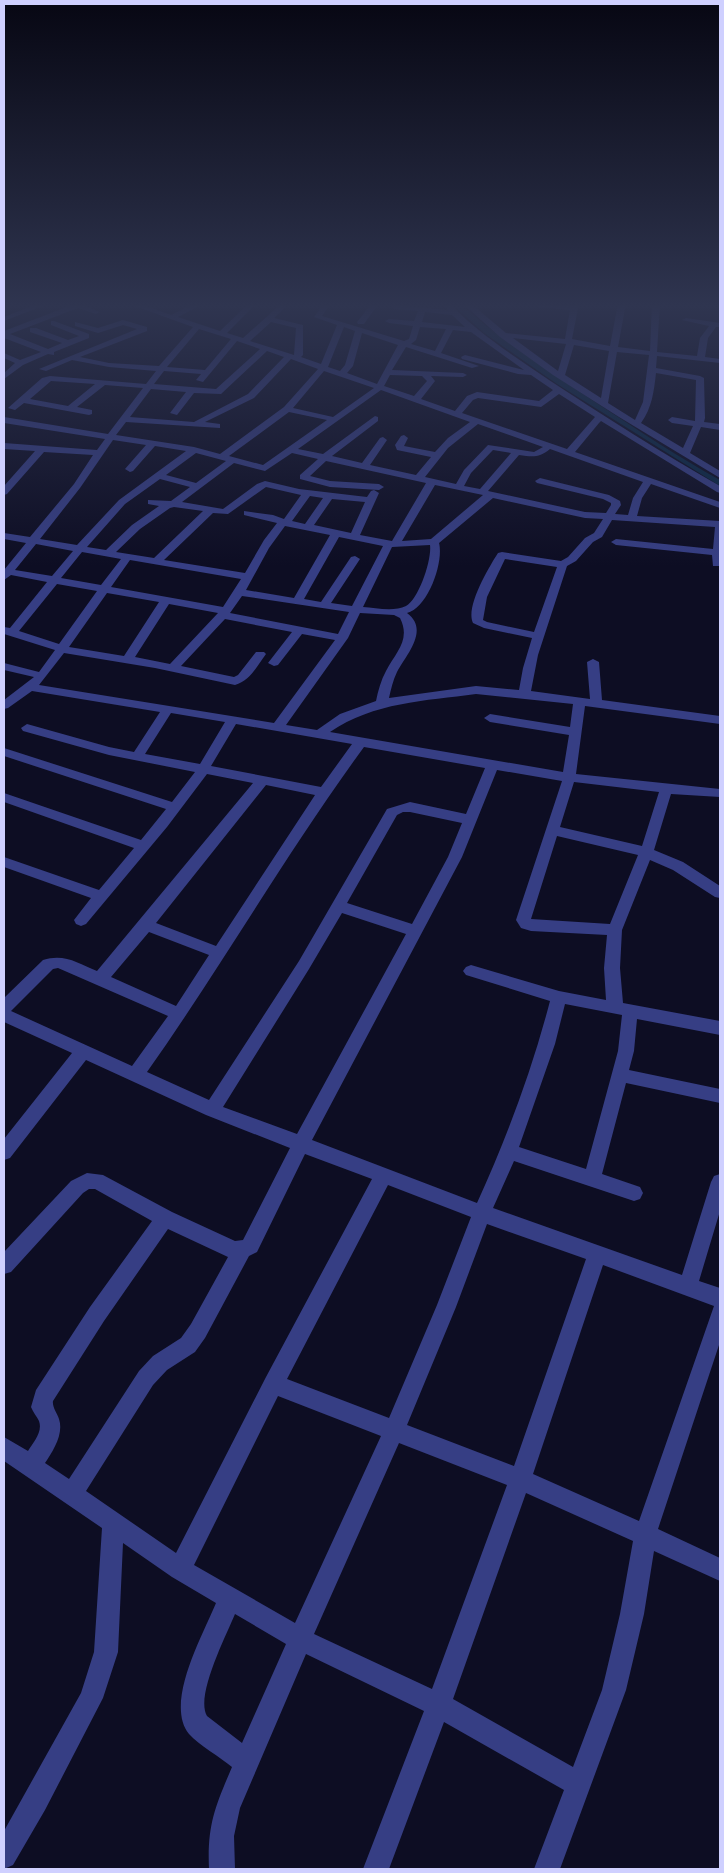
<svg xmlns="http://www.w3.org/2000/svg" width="724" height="1873" font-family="'Public Sans',sans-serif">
  <rect width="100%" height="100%" fill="#0d0d23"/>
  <path fill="#0a2845" d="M 451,303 L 460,303 C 502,342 550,372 598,404 C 638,430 678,457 720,480 L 720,486 L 557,384 L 484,333 Z"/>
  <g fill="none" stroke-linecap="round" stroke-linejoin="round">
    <path fill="#363e84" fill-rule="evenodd" d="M 4,303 L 11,303 L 4,307 Z
      M 39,303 L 50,303 L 4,321 L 4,317 Z
      M 77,303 L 88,303 L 85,306 L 100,312 L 96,314 L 78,308 L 10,334 L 48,349 L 62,343 L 30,332 L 30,328 L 36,328 L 68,340 L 79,336 L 51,325 L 51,321 L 54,321 L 89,334 L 89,338 L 54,352 L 54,355 L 48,354 L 23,365 L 4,379 L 4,373 L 15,363 L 4,358 L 4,353 L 20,360 L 41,352 L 4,338 L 4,331 Z
      M 126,303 L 138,303 L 171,315 L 195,303 L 205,303 L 178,317 L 220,331 L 249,303 L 257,303 L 227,333 L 243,338 L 282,303 L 290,303 L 274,318 L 303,325 L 303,355 L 301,357 L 321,364 L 337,325 L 314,317 L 324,303 L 331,303 L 322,316 L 404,341 L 409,339 L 413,326 L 389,323 L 385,321 L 389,319 L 414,321 L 418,311 L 394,309 L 394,305 L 448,310 L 442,303 L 449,303 C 479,334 514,356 549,380 C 605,417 662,453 720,486 L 720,493 L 717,492 L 601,421 L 599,423 L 575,452 L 720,502 L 720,508 L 651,484 L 642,498 L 637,516 L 720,521 L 720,566 L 713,566 L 712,555 L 616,545 L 611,542 L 616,539 L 713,549 L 715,527 L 612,520 L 602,537 L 593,542 L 576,561 L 567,566 L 538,655 L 531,691 L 590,699 L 587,662 L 593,659 L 599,662 L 602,700 L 720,716 L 720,724 L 585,706 L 576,774 L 720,789 L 720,797 L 671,794 L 654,850 L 683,862 L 720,886 L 720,898 L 715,897 L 673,870 L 650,860 L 622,930 L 620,968 L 623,1003 L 720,1021 L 720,1035 L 637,1019 L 634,1051 L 629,1070 L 720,1089 L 720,1103 L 626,1083 L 602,1174 L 640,1187 L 643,1193 L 640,1199 L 634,1201 L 514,1161 L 493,1208 L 682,1275 L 711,1182 L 714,1176 L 720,1174 L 720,1211 L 699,1281 L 720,1288 L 720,1342 L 658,1529 L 720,1558 L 720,1581 L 654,1551 L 644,1614 L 626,1690 L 560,1869 L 534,1869 L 564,1790 L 444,1722 L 389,1869 L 363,1869 L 424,1711 L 306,1654 L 240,1808 L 234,1836 L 235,1869 L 209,1869 C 207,1825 215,1807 232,1767 C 220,1757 199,1745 189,1734 C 164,1703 203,1635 216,1603 L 172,1577 L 123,1543 L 118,1652 L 103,1698 L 45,1810 L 13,1865 L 4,1869 L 4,1831 L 81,1693 L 94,1652 L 102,1528 L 4,1461 L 4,1437 L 28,1451 C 33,1443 43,1432 39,1421 C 37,1417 33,1412 31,1407 L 36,1390 L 90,1307 L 152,1221 L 95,1189 L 89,1189 L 83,1193 L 11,1272 L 4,1274 L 4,1252 L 71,1181 L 87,1173 L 103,1175 L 172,1212 L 235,1241 L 243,1240 L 290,1148 L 206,1115 L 86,1060 L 10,1158 L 4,1160 L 4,1139 L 72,1053 L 4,1022 L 4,998 L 43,960 C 64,953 78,963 97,971 L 253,783 L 207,774 L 167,827 L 86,924 L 81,926 L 76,924 L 74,920 L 91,898 L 4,867 L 4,857 L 99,890 L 134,848 L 4,802 L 4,793 L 141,840 L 166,809 L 4,756 L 4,748 L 172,802 L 195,772 L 109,755 L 23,731 L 21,728 L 27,724 L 109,747 L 134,752 L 160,712 L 32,691 L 8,708 L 4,709 L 4,700 L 34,677 L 4,670 L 4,663 L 39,672 L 55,650 L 4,634 L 4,627 L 10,628 L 47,582 L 11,575 L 4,580 L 4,570 L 26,543 L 4,539 L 4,533 L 30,537 L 74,484 L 93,455 L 44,452 L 7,494 L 4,495 L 4,486 L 35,451 L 4,449 L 4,443 L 97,450 L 105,439 L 4,423 L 4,417 L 108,434 L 143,388 L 105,385 L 77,407 L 92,410 L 92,414 L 89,415 L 24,403 L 15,410 L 8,408 L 42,378 L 50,376 L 146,384 L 156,371 L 109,367 L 72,360 L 46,371 L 39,369 L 137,329 L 123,325 L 98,333 L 75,326 L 75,322 L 98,328 L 123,320 L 147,327 L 147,331 L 80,357 L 109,363 L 159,366 L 193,327 ZM 425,312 L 452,315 L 465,327 L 422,322 ZM 271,322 L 296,328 L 294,355 L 250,341 ZM 344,327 L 355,331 L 345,365 L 340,371 L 328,367 ZM 420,327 L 446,329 L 435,351 L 411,344 L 416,340 ZM 199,329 L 231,339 L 205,370 L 167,367 ZM 453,330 L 471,332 L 524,370 L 465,355 L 461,357 L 462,359 L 518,374 L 531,375 L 553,390 L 539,401 L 477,392 L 467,396 L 455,411 L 421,399 L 435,381 L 431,376 L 463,377 L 467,375 L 463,373 L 392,370 L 406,347 L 472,368 L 479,366 L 441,353 ZM 362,333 L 398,345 L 377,384 L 347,373 L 353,366 ZM 237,341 L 260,349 L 216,389 L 154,384 L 164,371 L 201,374 L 196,380 L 203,382 ZM 267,351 L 284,357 L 248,394 L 194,422 L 130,417 L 151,389 L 186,392 L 170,413 L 177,415 L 194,393 L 221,394 ZM 291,359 L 318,369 L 284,407 L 220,454 L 194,447 L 116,435 L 126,422 L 220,428 L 220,424 L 205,422 L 254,398 ZM 324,371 L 374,388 L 333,417 L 293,408 ZM 390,375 L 422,376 L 427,381 L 414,396 L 384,386 ZM 51,381 L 95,384 L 68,406 L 30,399 ZM 381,390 L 470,422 L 448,438 L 435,452 L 404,446 L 408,438 L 404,435 L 401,436 L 395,445 L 397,450 L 431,457 L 416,475 L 370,465 L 387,440 L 383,437 L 380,438 L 362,463 L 332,456 L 378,421 L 378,417 L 375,416 L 323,454 L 298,449 ZM 559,394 L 595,417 L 567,449 L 462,413 L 473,400 L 478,398 L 541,407 ZM 289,412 L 327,420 L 263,465 L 229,456 ZM 478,424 L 543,447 L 534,452 L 488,445 L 464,470 L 456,484 L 425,477 L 448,448 ZM 113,440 L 146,445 L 125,469 L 130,472 L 133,471 L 155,446 L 186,451 L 119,500 L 77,545 L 40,539 L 80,488 ZM 550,449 L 643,482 L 633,498 L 628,515 L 615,514 L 621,505 L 620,501 L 609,495 L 540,478 L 535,481 L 537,483 L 603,499 L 611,503 L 611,505 L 606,513 L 585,512 L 488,491 L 519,455 C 533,457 539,458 550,449 ZM 493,450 L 511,453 L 480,489 L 464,486 L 471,473 ZM 196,453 L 226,461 L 196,483 L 166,475 ZM 292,453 L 318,459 L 300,475 L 300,479 L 330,487 L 379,490 L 384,487 L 379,484 L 330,481 L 310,476 L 326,461 L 426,483 L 392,541 L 360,535 L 379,493 L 374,490 L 371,491 L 367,497 L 299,489 L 265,481 L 257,484 L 223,509 L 182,502 L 234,463 L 265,471 ZM 160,479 L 190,487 L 171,501 L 148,500 L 148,504 L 159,506 L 132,525 L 106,550 L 87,547 L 125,504 ZM 435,485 L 483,495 L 431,539 L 402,541 ZM 266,487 L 301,495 L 284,519 L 273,515 L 244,511 L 244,515 L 277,523 L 264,540 L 245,573 L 164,560 L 213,513 L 228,514 ZM 310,496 L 323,498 L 305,524 L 292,521 ZM 493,498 L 585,518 L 603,519 L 594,533 L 585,538 L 568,557 L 561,561 L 502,552 L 498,553 C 489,567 465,607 473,623 L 484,628 L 532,638 L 523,668 L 519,690 L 476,686 L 389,698 C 391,689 393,680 397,672 C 406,655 430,630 407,613 C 428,608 444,562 439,543 ZM 332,499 L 365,502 L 351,533 L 314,525 ZM 174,507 L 203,511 L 154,558 L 116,552 L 140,529 L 170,508 ZM 285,526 L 330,535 L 294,598 L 246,590 L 269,548 ZM 339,537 L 383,546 L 352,606 L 331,603 L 360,559 L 355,556 L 351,557 L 321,602 L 304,599 ZM 36,544 L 73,551 L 52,576 L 15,570 ZM 430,545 C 432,559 419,599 406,606 C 394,612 376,608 363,607 L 392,547 ZM 82,552 L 121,559 L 101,585 L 61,578 ZM 505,559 L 557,567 L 534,632 L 487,622 L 483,620 L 487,597 ZM 130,560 L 241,579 L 223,607 L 111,587 ZM 57,584 L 97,591 L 59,644 L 19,631 ZM 107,593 L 159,602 L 124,656 L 69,647 ZM 242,596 L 349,612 L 338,634 L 230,613 ZM 169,604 L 218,613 L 170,664 L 135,657 ZM 360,613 L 394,615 L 400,618 C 411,640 396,652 386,671 C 381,680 378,691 376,701 L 340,714 L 317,730 L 286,725 L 348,638 ZM 225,619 L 292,632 L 268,663 L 274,666 L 278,665 L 302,634 L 335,640 L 274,723 L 39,685 L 64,653 L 155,668 L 235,685 C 250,681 257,666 266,654 L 264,652 L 256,652 L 238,675 L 234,677 L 181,666 ZM 476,694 L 573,704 L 570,727 L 490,714 L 484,718 L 490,722 L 569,735 L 563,772 L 330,732 C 374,702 425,701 476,694 ZM 171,713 L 225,722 L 200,764 L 145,754 ZM 236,724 L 352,744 L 321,787 L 211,766 ZM 364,747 L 485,768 L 466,814 L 410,802 L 387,809 L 299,961 L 209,1100 L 147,1072 C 222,966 287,852 364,747 ZM 497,770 L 562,781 L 516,920 L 521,928 L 531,931 L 607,935 L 604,968 L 606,1000 L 559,991 L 471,965 L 466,967 L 463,971 L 466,975 L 550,1001 C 532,1070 507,1137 477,1203 L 312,1140 L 462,857 ZM 574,782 L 659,792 L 642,846 L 560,827 ZM 266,785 L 315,795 L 216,946 L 156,923 ZM 403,812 L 410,812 L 462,823 L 448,857 L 412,924 L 347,903 L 397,815 ZM 557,836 L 638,855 L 610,924 L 531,919 ZM 342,913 L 406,934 L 297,1134 L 223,1107 L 309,969 ZM 149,932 L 209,955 L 176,1006 L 111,977 ZM 58,968 L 168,1016 L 132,1066 L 11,1011 L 53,969 ZM 565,1004 L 622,1015 L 618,1051 L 586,1169 L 519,1147 L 555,1044 ZM 305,1154 L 372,1179 L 266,1377 L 176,1553 L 86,1491 L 153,1385 L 167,1370 L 195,1352 L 205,1338 L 249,1256 L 257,1252 ZM 388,1185 L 471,1217 L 437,1305 L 389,1418 L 287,1379 ZM 487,1224 L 586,1259 L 514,1466 L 407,1425 L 456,1307 ZM 168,1229 L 228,1257 L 191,1324 L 181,1338 L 153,1356 L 139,1371 L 69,1479 L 45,1463 C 53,1451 64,1434 59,1419 C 57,1413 52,1407 53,1401 L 104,1321 ZM 603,1265 L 714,1306 L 639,1521 L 533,1474 ZM 278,1396 L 381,1436 L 295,1623 L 194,1565 ZM 399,1443 L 507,1485 L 432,1689 L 314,1634 ZM 526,1493 L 633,1541 L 620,1614 L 602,1690 L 573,1767 L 453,1699 ZM 235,1614 L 286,1644 L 242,1743 L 207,1716 C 195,1696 226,1636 235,1614 Z
      M 372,303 L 379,303 L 364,324 L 358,324 L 357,322 Z
      M 462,303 L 470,303 L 506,333 L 565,339 L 570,310 L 500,303 L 571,306 L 571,303 L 579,303 L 572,339 L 610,346 L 618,303 L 626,303 L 618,347 L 650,351 L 652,303 L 660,303 L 657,352 L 697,356 L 700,338 L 709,326 L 682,320 L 686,318 L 720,323 L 720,327 L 716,327 L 708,338 L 705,357 L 720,359 L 720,363 L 657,356 L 656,368 L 700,376 L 704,378 L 705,418 L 704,422 L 720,424 L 720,430 L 701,427 L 690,453 L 720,471 L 720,478 L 619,417 L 553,375 L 500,337 ZM 513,338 L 566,344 L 558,371 ZM 574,345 L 609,351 L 601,398 L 565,375 ZM 617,352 L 649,355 L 643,402 L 635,420 L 608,403 ZM 656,373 L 696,380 L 695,421 L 672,417 L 668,420 L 672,423 L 693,426 L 683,448 L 641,423 C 652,408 654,391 656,373 Z"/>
  </g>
  <linearGradient id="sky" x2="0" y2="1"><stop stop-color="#070713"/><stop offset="0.54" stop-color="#2f3550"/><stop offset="1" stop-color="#2f3550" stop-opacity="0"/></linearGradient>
  <rect width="724" height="566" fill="url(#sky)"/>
  <rect width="724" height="1873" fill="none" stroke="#cfd0ff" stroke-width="10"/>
</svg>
